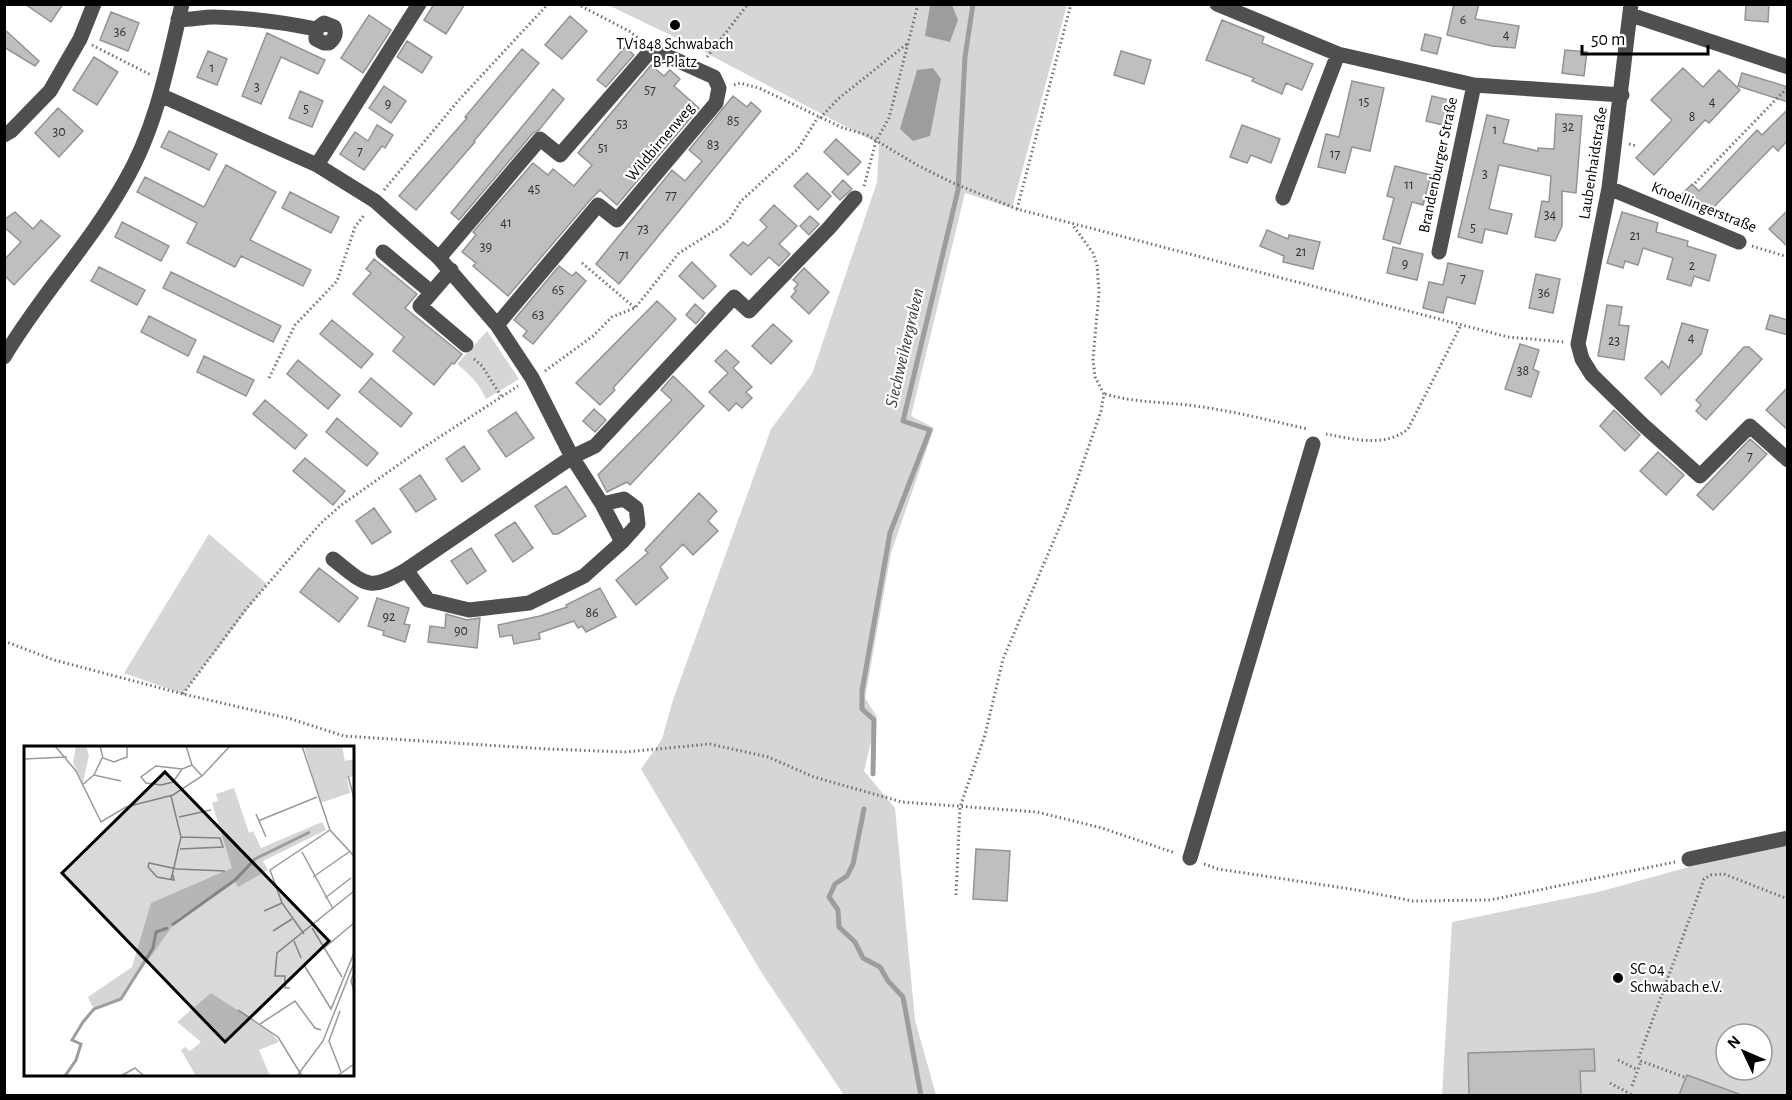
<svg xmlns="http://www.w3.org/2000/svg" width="1792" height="1100" font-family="'Alegreya Sans',sans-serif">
  <rect width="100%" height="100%" fill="#fff"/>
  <path fill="#d6d6d6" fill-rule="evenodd" d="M 608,5 L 1067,5 L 1012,208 L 965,193 L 911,416 L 934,428 L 891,553 L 865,698 L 877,717 L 864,771 L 895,808 L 915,1020 L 936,1095 L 844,1095 L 763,975 L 641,769 L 662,739 L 673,700 L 771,429 L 812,374 L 877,182 L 879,144 L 691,45 Z
    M 487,331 L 519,379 L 486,399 C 479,383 470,375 457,364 Z
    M 209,534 L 267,584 L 183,694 L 124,673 Z
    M 1787,840 L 1787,1095 L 1442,1096 L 1452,922 L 1598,892 ZM 1726,1034 L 1762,1034 L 1762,1070 L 1726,1070 Z"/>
  <path fill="#9d9d9d" d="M 930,5 L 952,5 L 958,20 L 950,42 L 925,36 Z
    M 933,68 L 941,79 L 930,136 L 913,141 L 900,129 L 917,70 Z"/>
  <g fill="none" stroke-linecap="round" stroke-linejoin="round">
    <path stroke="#9d9d9d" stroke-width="5" d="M 873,774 L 874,720 L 862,709 L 862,691 L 890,533 L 930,430 L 903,421 L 958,190 L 965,57 L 973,4
      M 864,809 L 853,864 L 847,876 L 835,884 L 829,897 L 838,910 L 839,927 L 855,942 L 863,958 L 880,967 L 888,981 L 903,997 L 921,1096"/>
  </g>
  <path fill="#bfbfbf" stroke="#939393" stroke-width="1.5" d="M 25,4 L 63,4 L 51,22 Z
    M 434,4 L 465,4 L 446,34 L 424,20 Z
    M 1454,4 L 1479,4 L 1475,19 L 1519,26 L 1515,48 L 1492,46 L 1447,35 Z
    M 1746,4 L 1769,4 L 1768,22 L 1745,20 Z
    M 111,12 L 139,23 L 128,51 L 100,40 Z
    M 369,15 L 391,30 L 363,73 L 341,58 Z
    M 570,16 L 587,31 L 562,59 L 545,45 Z
    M 1222,20 L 1264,37 L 1262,43 L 1313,64 L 1302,90 L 1286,83 L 1282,94 L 1252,81 L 1254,78 L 1206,60 Z
    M 4,29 L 39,61 L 35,66 L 4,47 Z
    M 267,33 L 325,60 L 318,74 L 281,57 L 261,104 L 242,96 Z
    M 1425,34 L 1441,38 L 1437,54 L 1421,50 Z
    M 407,41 L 432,57 L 422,73 L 397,57 Z
    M 625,47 L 634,55 L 606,87 L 597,80 Z
    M 522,49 L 539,63 L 474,141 L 475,142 L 416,210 L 399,196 L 467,118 L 465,117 Z
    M 1565,50 L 1587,52 L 1584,76 L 1562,73 Z
    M 208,51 L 227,59 L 217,85 L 197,77 Z
    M 1121,51 L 1151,60 L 1144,84 L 1114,75 Z
    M 94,57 L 118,72 L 97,105 L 73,90 Z
    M 651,65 L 664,76 L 670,70 L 680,79 L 674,86 L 699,108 L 617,205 L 600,190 L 591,199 L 508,296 L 473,266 L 476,263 L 462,252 L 476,235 L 473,232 L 533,163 L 548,175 L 553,169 L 574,186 L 592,165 L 578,153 Z
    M 1683,68 L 1703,87 L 1719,70 L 1740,90 L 1709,123 L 1705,120 L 1654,175 L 1636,158 L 1672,120 L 1651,100 Z
    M 1742,73 L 1788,87 L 1788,102 L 1738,86 Z
    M 1352,81 L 1384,88 L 1370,151 L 1352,147 L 1345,173 L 1318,167 L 1326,134 L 1339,137 Z
    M 384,86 L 406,101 L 391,123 L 369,108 Z
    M 553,89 L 564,99 L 539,130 L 533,133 L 459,220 L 451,213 Z
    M 300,91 L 323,101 L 312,127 L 289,118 Z
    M 733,96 L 747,107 L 751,102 L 761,111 L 619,284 L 596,264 L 672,170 L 685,181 L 702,161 L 689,150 Z
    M 1432,96 L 1457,102 L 1451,127 L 1426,121 Z
    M 58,108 L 83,131 L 59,157 L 35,133 Z
    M 1788,109 L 1788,140 L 1778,151 L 1773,146 L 1709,212 L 1698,202 L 1692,209 L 1679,197 L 1692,184 L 1699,191 L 1757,130 L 1762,135 Z
    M 1556,114 L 1582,116 L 1576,193 L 1562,191 L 1562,226 L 1555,241 L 1535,237 L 1542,201 L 1549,202 L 1551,176 L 1499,165 L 1489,209 L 1512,214 L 1507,234 L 1485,229 L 1482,243 L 1458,237 L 1487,115 L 1509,120 L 1503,143 L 1538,151 L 1538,148 L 1554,149 Z
    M 377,125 L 393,135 L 385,148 L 382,146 L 364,170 L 340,154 L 355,132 L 368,141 Z
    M 1242,125 L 1280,139 L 1271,163 L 1251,155 L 1247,163 L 1230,157 Z
    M 169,131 L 217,154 L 209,170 L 161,147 Z
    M 836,139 L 861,162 L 848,175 L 824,152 Z
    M 226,165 L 276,192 L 250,240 L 311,270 L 303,286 L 241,256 L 235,267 L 187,243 L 197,223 L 137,192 L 145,177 L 204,207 Z
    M 1395,166 L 1431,175 L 1423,205 L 1412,202 L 1400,244 L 1383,239 L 1394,198 L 1387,196 Z
    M 807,173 L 831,196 L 818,210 L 794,186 Z
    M 843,180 L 852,189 L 840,200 L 832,192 Z
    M 290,192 L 339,217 L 331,233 L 282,208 Z
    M 774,205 L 797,226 L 779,244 L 790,254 L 779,266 L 769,257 L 751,275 L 730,255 L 743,242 L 748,246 L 767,227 L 760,220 Z
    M 1788,210 L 1788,247 L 1769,229 Z
    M 15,212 L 33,229 L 41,220 L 60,236 L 14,285 L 4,275 L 4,260 L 21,242 L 4,227 L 4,220 Z
    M 1622,212 L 1658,223 L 1656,232 L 1688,241 L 1687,246 L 1716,255 L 1709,281 L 1694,276 L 1691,286 L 1667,279 L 1673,258 L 1643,248 L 1638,265 L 1625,261 L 1623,268 L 1607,263 Z
    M 810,216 L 819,224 L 809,235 L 800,226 Z
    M 122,222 L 169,246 L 161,261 L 115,237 Z
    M 1267,230 L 1288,239 L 1289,235 L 1320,242 L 1313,269 L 1283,262 L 1284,256 L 1260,246 Z
    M 1393,247 L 1423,254 L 1417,280 L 1387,273 Z
    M 374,259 L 417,294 L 405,308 L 462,354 L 454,364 L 452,363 L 434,385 L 393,351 L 404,337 L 353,294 L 371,273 L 366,269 Z
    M 692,262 L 716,286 L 703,299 L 679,276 Z
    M 1448,263 L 1483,271 L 1475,304 L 1447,297 L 1443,313 L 1423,308 L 1429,282 L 1443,285 Z
    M 559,266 L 572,276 L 576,272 L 586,281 L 533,344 L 523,336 L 527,331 L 514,320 Z
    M 99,267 L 145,290 L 137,305 L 91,281 Z
    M 804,268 L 829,292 L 809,314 L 791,297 L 796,291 L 794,289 L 798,284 L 793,280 Z
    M 171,272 L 281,326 L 273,342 L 163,288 Z
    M 1536,274 L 1560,279 L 1553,313 L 1529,308 Z
    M 657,301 L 676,319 L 613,388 L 615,390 L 600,405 L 576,383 Z
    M 695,304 L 705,313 L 696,324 L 686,315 Z
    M 1607,305 L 1622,307 L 1619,325 L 1629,326 L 1624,360 L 1598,356 Z
    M 1770,315 L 1788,320 L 1788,335 L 1766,329 Z
    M 149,316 L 196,340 L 188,356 L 141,332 Z
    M 332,320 L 373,354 L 361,368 L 320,334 Z
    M 1682,323 L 1708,330 L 1701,354 L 1661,395 L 1661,394 L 1645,378 L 1662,361 L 1669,368 Z
    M 773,324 L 792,341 L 771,364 L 752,346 Z
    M 1520,344 L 1539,350 L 1533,369 L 1539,372 L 1531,397 L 1505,389 Z
    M 1744,347 L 1749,347 L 1762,359 L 1706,420 L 1696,411 L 1701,405 L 1696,400 Z
    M 726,350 L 739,362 L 733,368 L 752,387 L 746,392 L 752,398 L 742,408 L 736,403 L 729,411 L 709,392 L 728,373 L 715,361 Z
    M 204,356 L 254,380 L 246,396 L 197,372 Z
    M 298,360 L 340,395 L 328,409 L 287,374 Z
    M 673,376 L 704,406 L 630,485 L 627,482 L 607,492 L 598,475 L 672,400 L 661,390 Z
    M 371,378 L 412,413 L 401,427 L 359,392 Z
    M 1788,387 L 1788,430 L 1766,410 Z
    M 265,400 L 307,435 L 295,449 L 253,414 Z
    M 594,409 L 606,420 L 595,432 L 583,421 Z
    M 1614,410 L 1640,435 L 1625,451 L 1600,426 Z
    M 516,412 L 534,438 L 506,457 L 488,431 Z
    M 337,418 L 378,453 L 367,466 L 326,432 Z
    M 1750,439 L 1767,454 L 1713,510 L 1697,495 Z
    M 464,446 L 480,469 L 462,482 L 446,459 Z
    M 1658,452 L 1684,475 L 1666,495 L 1640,471 Z
    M 305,458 L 345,491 L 333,505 L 293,471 Z
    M 420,475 L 436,499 L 416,512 L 400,489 Z
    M 566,486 L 586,516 L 558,534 L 553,534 L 535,506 Z
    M 699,493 L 717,511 L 708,521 L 718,531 L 693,555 L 683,544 L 660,567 L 668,578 L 636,605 L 616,580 L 648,553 L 645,550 Z
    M 374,508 L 391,532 L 372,544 L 356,521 Z
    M 515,522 L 533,548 L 513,562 L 495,535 Z
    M 471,548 L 486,571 L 467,584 L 451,561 Z
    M 319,568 L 358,598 L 339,622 L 300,592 Z
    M 600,588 L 616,617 L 586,632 L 582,626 L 578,628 L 574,621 L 539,633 L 540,639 L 514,644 L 512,635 L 500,637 L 498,625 L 540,616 L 567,607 L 566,605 Z
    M 377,598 L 409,608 L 404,624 L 410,625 L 405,642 L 383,635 L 384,631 L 368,626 Z
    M 446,614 L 467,620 L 480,618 L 477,648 L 428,642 L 430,626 L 445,628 Z
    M 976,849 L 1010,851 L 1007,901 L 973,899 Z
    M 1594,1049 L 1595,1071 L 1580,1071 L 1581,1095 L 1469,1095 L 1468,1053 Z
    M 1687,1075 L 1739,1094 L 1738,1095 L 1679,1095 Z"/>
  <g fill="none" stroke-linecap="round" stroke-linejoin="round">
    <path stroke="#717171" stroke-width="3" stroke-dasharray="1.5 3" stroke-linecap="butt" d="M 577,4 L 629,31 L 641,40
      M 92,45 L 151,75
      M 707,57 L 748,4
      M 734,85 L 740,83 L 759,88 L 843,128 L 867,135 L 917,165 L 953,183 L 1017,209 L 1508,337 L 1564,342
      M 820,118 L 838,99 L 908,43
      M 1629,144 L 1637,146
      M 1695,183 L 1788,87
      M 864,186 L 876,141 L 889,118 L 918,4
      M 384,190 L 458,101 L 548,4
      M 1017,209 L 1071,4
      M 1752,246 L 1788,257
      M 582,263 L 635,308
      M 474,359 L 482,366 L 501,396
      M 545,371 L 593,336 L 612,317 L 635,308 L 679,253 L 719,228 L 729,220 L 741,201 L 798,149 L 818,117
      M 269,378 L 295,325 L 337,281 L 355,227 L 365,214
      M 1105,394 C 1132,402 1160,402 1188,405 C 1229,410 1268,420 1308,429
      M 1326,434 C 1352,439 1385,448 1408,429 L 1461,325
      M 4,641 L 54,660 L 183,694 L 291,719 L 344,736 L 548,749 L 625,752 L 710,744 L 768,757 L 814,777 L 902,802 L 1037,812 L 1102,828 L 1175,853
      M 183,694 L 246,609 L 320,524 L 340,506 L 418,451 L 518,386
      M 1204,864 L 1218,869 L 1357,890 L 1413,901 L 1490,900 L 1675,862
      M 956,895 L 960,807 L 985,735 L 1003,659 L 1066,512 L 1101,411 L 1104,394 L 1095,377 L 1093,359 L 1099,292 L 1097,265 L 1093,253 L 1072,224
      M 1618,1060 L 1638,1070
      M 1684,1077 L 1641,1061 L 1639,1057 L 1704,879 L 1711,875 L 1724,874 L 1788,899
      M 1610,1083 L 1634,1096
      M 1632,1086 L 1641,1061"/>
    <path stroke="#4f4f4f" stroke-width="15" d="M 1217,4 L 1338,54 L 1474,85 L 1622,95
      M 1631,4 L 1609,188 L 1578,344 L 1582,359 L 1592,375 L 1642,424 L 1700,476 L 1750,426 L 1788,460
      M 1631,15 L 1788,67
      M 178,19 C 192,21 203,16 216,17 C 250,18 283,22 316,29 L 324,23 L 334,27 C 337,34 335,38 329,43 L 324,43 L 316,39 L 316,29
      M 160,95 L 317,165 L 375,201 L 439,258 L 497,325 L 532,378 L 572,457 L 602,504 L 622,542
      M 4,135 L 11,131 L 50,91 L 80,39 L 94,4
      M 317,165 L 419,4
      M 1609,188 L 1739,242
      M 1283,198 L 1338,54
      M 383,252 L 431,292
      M 1439,252 L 1474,85
      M 439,258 L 540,139 L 560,155 L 652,49 L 714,77 L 719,88 L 716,103 L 617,220 L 598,205 L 497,325
      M 451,270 L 420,306 L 466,345
      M 4,357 C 40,296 89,245 124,183 C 156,129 168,65 182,4
      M 602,504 L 624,499 L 636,508 L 638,524 L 622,542 L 584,576 L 529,603 L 469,610 L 428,600 L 406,570 L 572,457 L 595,446 L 734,297 L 749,311 L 829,228 L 855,198
      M 333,559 C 365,584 368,593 406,570
      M 1190,858 L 1313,444
      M 1689,859 L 1788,838"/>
  </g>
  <g fill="#000" stroke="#fff" stroke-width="2">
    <circle cx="675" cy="25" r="6"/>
    <circle cx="1618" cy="978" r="6"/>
  </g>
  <g text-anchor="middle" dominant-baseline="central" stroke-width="4.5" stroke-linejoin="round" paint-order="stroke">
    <g font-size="14" fill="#303030">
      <text x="1463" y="20">6</text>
      <text x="120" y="32">36</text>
      <text x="1506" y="35">4</text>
      <text x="212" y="68">1</text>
      <text x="257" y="87">3</text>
      <text x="650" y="90">57</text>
      <text x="1364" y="102">15</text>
      <text x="1712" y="102">4</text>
      <text x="388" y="104">9</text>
      <text x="306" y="109">5</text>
      <text x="1692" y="117">8</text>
      <text x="733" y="121">85</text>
      <text x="622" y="124">53</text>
      <text x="1568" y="127">32</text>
      <text x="1495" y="130">1</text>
      <text x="59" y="132">30</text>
      <text x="713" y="145">83</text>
      <text x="603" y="148">51</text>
      <text x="360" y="151">7</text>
      <text x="1335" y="154">17</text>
      <text x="1485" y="174">3</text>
      <text x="1409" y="185">11</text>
      <text x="534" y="189">45</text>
      <text x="671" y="195">77</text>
      <text x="1550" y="215">34</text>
      <text x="506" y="223">41</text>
      <text x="1473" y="228">5</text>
      <text x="643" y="229">73</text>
      <text x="1635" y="236">21</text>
      <text x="486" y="247">39</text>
      <text x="1301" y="252">21</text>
      <text x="624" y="255">71</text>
      <text x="1405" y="264">9</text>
      <text x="1692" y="266">2</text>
      <text x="1463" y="278">7</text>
      <text x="558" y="290">65</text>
      <text x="1544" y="293">36</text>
      <text x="538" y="315">63</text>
      <text x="1691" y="338">4</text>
      <text x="1614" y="341">23</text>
      <text x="1523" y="371">38</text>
      <text x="1750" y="456">7</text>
      <text x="592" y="613">86</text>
      <text x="389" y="617">92</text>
      <text x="461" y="631">90</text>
    </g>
    <g font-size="16" fill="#000" stroke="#fff">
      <text x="675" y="44">TV1848 Schwabach<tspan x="675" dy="18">B-Platz</tspan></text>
      <text x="1630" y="969" text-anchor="start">SC 04<tspan x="1630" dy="18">Schwabach e.V.</tspan></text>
    </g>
    <g font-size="16" fill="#000" stroke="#fff">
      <text transform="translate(660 142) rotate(-50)">Wildbirnenweg</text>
      <text transform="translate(1593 163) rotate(-81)">Laubenhaidstraße</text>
      <text transform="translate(1438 165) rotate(-78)">Brandenburger Straße</text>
      <text transform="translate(1704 207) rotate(22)">Knoellingerstraße</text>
    </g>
    <g font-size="18" font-style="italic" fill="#3e3e3e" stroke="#fff">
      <text transform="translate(905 348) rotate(-77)">Siechweihergraben</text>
    </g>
  </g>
  <g transform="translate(24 746)">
    <rect width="330" height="330" fill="#fff"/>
    <path d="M 52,0 L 62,0 L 65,9 L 59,37 L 49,17 ZM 280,0 L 318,0 L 321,15 L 330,13 L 330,30 L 323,32 L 326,47 L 296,57 ZM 210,42 L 225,87 L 229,85 L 237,102 L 298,76 L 302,84 L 239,115 L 244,124 L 214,141 L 211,135 L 154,172 L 97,253 L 70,264 L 64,251 L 108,221 L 127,157 L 208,122 L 188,57 L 194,55 L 192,48 ZM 187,247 L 247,286 L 255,296 L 235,304 L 246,330 L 172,330 L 157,304 L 161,301 L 166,305 L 177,296 L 153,276 Z" fill="#d6d6d6"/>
    <path fill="none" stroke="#9d9d9d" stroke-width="3" d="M 148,179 L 211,134 L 231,113 L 286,86M 41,330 L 52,314 L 57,298 L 48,294 L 59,276 L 70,263 L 97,253 L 129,202 L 132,186 L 144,182"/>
    <path fill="none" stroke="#999" stroke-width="1.5" d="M 31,0 L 52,25 L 77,76 L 102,61 L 149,49 L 178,30 L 206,0M 76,0 L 79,12 L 90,16 L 103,11 L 103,0M 162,0 L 168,19 L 178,30M 278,0 L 306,84 L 330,110M 0,13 L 43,11M 158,23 L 132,20 L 117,31 L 122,37 L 137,39 L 149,36 L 158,23 L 168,19M 70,29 L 78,12M 324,30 L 330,52M 58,39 L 70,29 L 97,35M 232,68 L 242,91M 155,71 L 187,64M 234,75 L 293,51M 156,103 L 199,101 L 196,92 L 157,91M 278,106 L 309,163M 149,129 L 150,134 L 133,131 L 124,121 L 125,117 L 153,123 L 201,125M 289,131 L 325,106M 147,134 L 157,91 L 147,50M 301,152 L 327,132M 240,165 L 258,157M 288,182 L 318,231M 249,185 L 268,173M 280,188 L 258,157 L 246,124 L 306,84M 270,195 L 277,212M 299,203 L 330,177M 280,219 L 307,263 L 330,207M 330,226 L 327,235 L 330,245M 266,242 L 261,242 L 261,230 L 251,230 L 253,207 L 330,145M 214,264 L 254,291 L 278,330M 316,265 L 305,295 L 317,326M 236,278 L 271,255 L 291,282 L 297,284M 97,330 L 111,322 L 120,330M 273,330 L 299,295 L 330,217M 313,330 L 330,318"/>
    <path fill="#000" fill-opacity="0.15" stroke="#000" stroke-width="3" d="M 141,26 L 305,195 L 201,296 L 38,127 Z"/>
    <rect width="330" height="330" fill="none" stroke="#000" stroke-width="3"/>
  </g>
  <rect width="1792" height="1100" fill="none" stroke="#000000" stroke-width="12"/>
  <g transform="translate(1744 1052) rotate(314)"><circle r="28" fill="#ffffff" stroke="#999999" stroke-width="1.5"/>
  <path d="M0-4.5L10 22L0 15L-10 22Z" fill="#000000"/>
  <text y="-9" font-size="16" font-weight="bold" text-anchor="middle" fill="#000000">N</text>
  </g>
  <path d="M1582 45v9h126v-9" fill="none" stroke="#000000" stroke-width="3"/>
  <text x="1591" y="45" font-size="18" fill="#000000" stroke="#ffffff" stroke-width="4.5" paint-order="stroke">50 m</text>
</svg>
